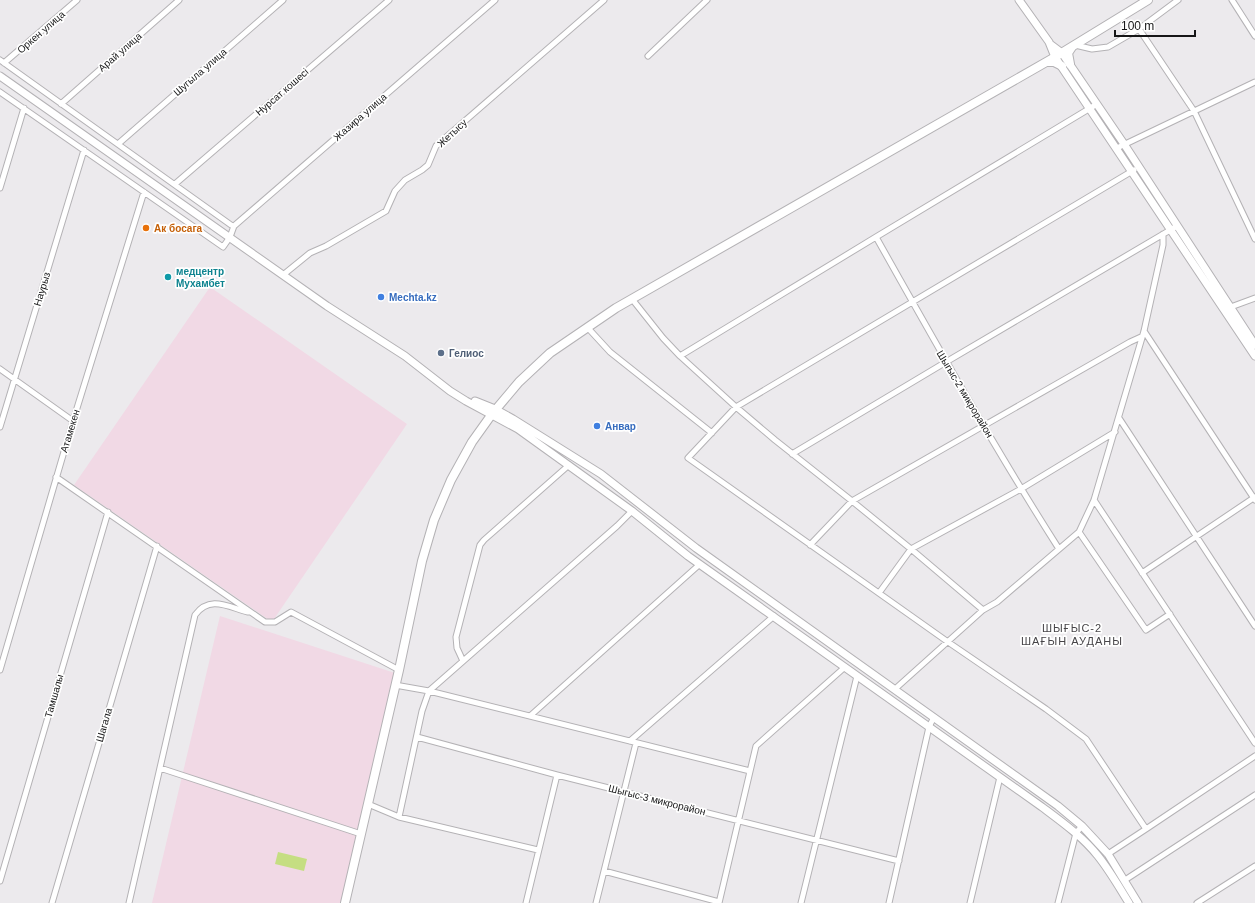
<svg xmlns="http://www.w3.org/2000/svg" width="1255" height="903" font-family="Helvetica,sans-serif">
  <rect width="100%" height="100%" fill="#eceaed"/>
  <path fill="#f1d9e5" d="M 210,287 L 407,424 L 272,622 L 74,485 Z
    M 220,616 L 398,674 L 345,903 L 152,903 Z"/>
  <path fill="#c5de82" d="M 278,852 L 307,859 L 304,871 L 275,864 Z"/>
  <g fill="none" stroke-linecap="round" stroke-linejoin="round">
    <defs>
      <path id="street" d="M 1232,0 L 1255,36
        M 1139,29 L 1194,111 L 1255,239
        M 1075,45 L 1092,49 L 1108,47 L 1139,29 L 1178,0
        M 648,56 L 707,0
        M 0,60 L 231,225 L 234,226
        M 4,63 L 77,0
        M 0,92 L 223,247 L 230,237 L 234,226 L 495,0
        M 61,104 L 179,0
        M 118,144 L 283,0
        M 1117,148 L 1255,82
        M 1134,170 L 736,407 L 688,458 L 948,642 L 1046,709 L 1086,739 L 1146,829 L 1255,756
        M 175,184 L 389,0
        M 0,188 L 24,108
        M 876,237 C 935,342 994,447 1059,549
        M 283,275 L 310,253 L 326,246 L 386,211 L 395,191 L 405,180 L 422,170 L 428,165 L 436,146 L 604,0
        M 632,299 L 663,338 L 680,356 L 736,407 L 775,440 L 852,501 L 911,549 L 983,610
        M 1228,308 L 1255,298
        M 587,327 L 610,352 L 712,433
        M 1144,331 L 1255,500
        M 680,356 L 876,237 L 1097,104
        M 0,369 L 73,421
        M 1119,418 L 1255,626
        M 0,427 L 84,150
        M 792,454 L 946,362 L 1177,226
        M 56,477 L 265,622 L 275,622 L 291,612 L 399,670
        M 1094,500 L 1255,743
        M 1079,532 L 1146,630 L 1170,614
        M 810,545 L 852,501 L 1130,342 L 1141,337
        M 1142,573 L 1255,497
        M 879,593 L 911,549 L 1021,489 L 1115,432
        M 463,661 L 457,648 L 456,637 L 480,545 L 484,540 L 569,465
        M 0,670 L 73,421 L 144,192
        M 395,685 L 429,691 L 750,771
        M 895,689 L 983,610 L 997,602 L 1079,532 L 1094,500 L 1144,331 L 1163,245 L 1163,234
        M 530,716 L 700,564
        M 417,737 L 557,775 L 899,861
        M 630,741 L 774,616
        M 160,768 L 361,834
        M 368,804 L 399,817 L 538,850
        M 399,817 L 422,711 L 429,691 L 617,526 L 632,511
        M 1108,854 L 1146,829
        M 604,871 L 719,902
        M 1125,880 L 1255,795
        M 0,881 L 108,512
        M 52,903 L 157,546
        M 129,903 L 195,615 C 210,595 228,607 248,612
        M 526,903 L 557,775
        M 596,903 L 636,743
        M 719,903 L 756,746 L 845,667
        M 801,903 L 857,676
        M 889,903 L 929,727 L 934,717
        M 970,903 L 1000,777
        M 1058,903 L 1076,833 L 1082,826
        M 1197,903 L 1255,866"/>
      <path id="secondary" d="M 1019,0 L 1049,42 L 1055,57 L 1255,356
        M 1050,44 L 1062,53 L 1124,144 L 1255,345
        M 0,76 L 327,306 L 405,356 L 450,391 L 466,401 L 518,429 L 632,511 L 688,556 L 1042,807 C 1062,822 1083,837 1098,856 C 1110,871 1119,887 1129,903
        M 475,401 L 495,409 L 513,419 L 601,474 L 696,548 L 1058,806 L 1082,826 L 1108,854 L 1138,903"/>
      <path id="primary" d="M 1047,62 L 1054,62 L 1062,66
        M 1070,64 L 1068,53 L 1072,47
        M 345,903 L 399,670 L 422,561 L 434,520 L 451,480 L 472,442 L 492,414 L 519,382 L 550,353 L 616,308 L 1055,57 L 1148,0"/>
    </defs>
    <use href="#street" stroke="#b4b2b5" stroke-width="7"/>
    <use href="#secondary" stroke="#b4b2b5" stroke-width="9"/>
    <use href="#primary" stroke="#b4b2b5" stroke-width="10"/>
    <use href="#street" stroke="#fff" stroke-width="5"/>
    <use href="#secondary" stroke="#fff" stroke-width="7"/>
    <use href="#primary" stroke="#fff" stroke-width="8"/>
  </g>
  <circle fill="#e8710a" stroke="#fff" stroke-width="1.5" cx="146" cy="228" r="4"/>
  <circle fill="#0f9aa8" stroke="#fff" stroke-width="1.5" cx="168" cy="277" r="4"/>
  <g fill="#3f7fe0" stroke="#fff" stroke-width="1.5">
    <circle cx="381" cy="297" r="4"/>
    <circle cx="597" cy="426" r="4"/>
  </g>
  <circle fill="#5c6f8a" stroke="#fff" stroke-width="1.5" cx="441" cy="353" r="4"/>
  <g text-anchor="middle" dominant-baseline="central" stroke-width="3.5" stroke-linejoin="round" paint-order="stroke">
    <g font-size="10" fill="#161617" stroke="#fff">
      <text transform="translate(41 32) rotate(-41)">Оркен улица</text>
      <text transform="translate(120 52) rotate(-41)">Арай улица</text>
      <text transform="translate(200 72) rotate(-41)">Шугыла улица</text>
      <text transform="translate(282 92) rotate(-41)">Нурсат кошесi</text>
      <text transform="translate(360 117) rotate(-41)">Жазира улица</text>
      <text transform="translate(452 133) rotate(-43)">Жетысу</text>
      <text transform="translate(42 289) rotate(-73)">Наурыз</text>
      <text transform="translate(965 394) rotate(59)">Шыгыс-2 микрорайон</text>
      <text transform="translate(70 431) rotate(-73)">Атамекен</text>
      <text transform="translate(54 696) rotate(-74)">Тамшалы</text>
      <text transform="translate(104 725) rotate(-74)">Шагала</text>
      <text transform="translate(657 800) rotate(14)">Шыгыс-3 микрорайон</text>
    </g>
    <g font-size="10" font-weight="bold" fill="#c56008" stroke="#fff" text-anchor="start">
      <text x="154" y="228">Ак босага</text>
    </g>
    <g font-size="10" font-weight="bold" fill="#0d838f" stroke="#fff" text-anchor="start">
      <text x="176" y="271">медцентр<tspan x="176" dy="12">Мухамбет</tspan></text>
    </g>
    <g font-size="10" font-weight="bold" fill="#366cbe" stroke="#fff" text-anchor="start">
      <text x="389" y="297">Mechta.kz</text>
      <text x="605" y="426">Анвар</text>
    </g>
    <g font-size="10" font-weight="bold" fill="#4e5e75" stroke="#fff" text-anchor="start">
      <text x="449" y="353">Гелиос</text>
    </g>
    <g font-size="11" letter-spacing="1" fill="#464447" stroke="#fff">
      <text x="1072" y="628">ШЫҒЫС-2<tspan x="1072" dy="13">ШАҒЫН АУДАНЫ</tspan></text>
    </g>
  </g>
  <path d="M1115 30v6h80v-6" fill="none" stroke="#161617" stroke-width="2"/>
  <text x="1121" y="30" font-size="12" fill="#161617" stroke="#ffffff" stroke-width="3" paint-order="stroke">100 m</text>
</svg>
